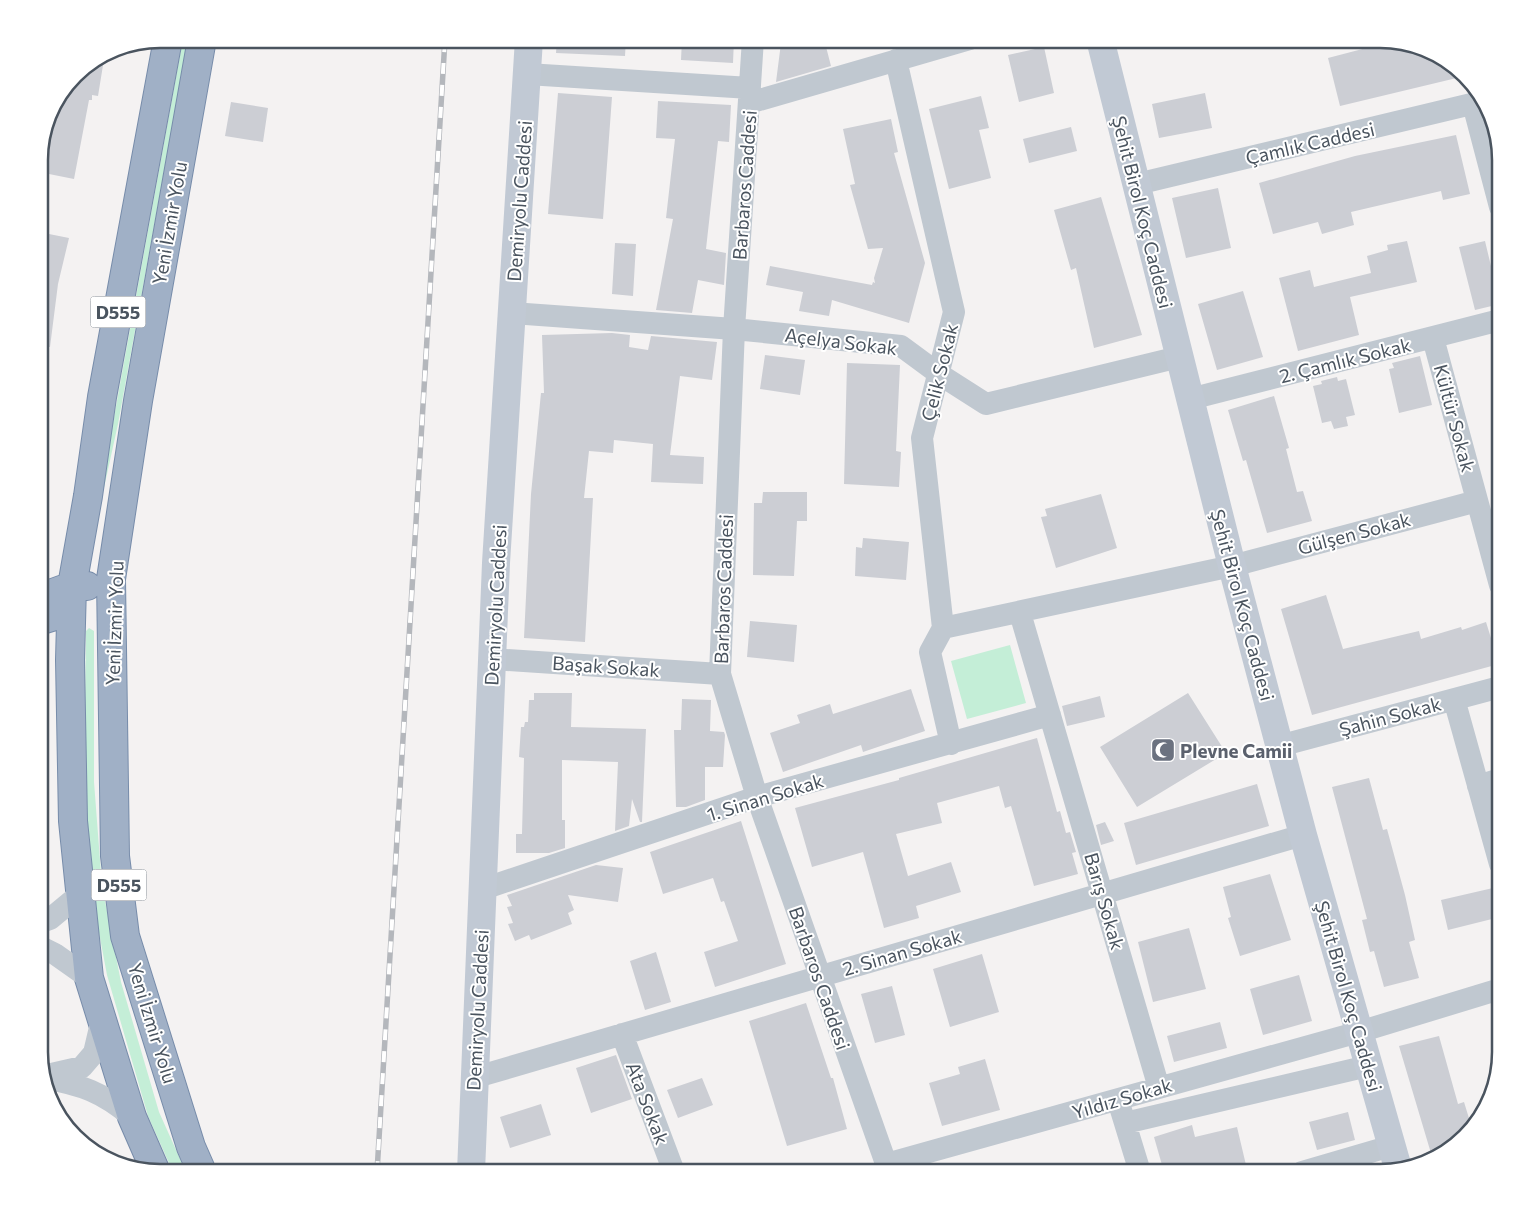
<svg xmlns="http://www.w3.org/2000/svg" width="1539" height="1211" font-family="Commissioner,sans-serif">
  <rect width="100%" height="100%" fill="#f4f2f2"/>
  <path fill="#c4eed7" d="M 183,39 L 188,39 L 118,424 L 100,506 L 98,505 Z
    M 89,628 L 94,631 L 94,782 L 102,886 L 121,982 L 159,1112 L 186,1172 L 173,1172 L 148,1116 L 107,975 L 90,885 L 84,788 L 86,631 Z
    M 1010,645 L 1026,703 L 967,719 L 951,661 Z"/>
  <path fill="#ccced4" d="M 557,39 L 626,39 L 625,56 L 556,53 Z
    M 682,39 L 734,39 L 733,63 L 681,60 Z
    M 796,39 L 824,39 L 831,66 L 776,82 L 781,43 Z
    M 1393,41 L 1426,48 L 1459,68 L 1465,76 L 1340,106 L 1328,58 Z
    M 1044,47 L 1054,93 L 1019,102 L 1008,55 Z
    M 105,53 L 98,96 L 92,95 L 92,100 L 89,100 L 74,179 L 39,172 L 39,151 L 51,106 L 80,69 Z
    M 558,93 L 612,97 L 603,219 L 548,214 Z
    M 1205,93 L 1212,128 L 1159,138 L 1152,104 Z
    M 981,96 L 989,128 L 979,130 L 991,178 L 949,189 L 929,109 Z
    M 658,101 L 731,105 L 729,142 L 718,141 L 706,249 L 726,253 L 724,285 L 698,280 L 692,313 L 656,310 L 673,219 L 666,218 L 675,139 L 656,138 Z
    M 231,102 L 268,108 L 263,142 L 225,136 Z
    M 891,119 L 898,152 L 894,153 L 925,263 L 909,323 L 832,300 L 829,316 L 799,311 L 803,292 L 766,285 L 770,266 L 872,285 L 873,282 L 875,283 L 874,278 L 883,248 L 868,249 L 850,185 L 855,184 L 843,129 Z
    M 1071,127 L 1077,151 L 1029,163 L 1023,139 Z
    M 1456,135 L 1470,194 L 1443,200 L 1441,191 L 1351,212 L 1354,225 L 1322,234 L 1318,222 L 1273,234 L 1259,183 L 1355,156 Z
    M 1218,188 L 1231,248 L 1186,258 L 1172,198 Z
    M 1101,197 L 1142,335 L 1094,348 L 1076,268 L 1071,270 L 1054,210 Z
    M 39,232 L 69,238 L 58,284 L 50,347 L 39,346 Z
    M 1407,241 L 1417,282 L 1350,297 L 1359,335 L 1298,351 L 1279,278 L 1310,270 L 1314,287 L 1371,273 L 1367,256 L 1388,250 L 1387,245 Z
    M 1485,241 L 1500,304 L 1475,310 L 1459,247 Z
    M 615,243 L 636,244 L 633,296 L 612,294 Z
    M 1243,291 L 1263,357 L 1217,370 L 1198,304 Z
    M 612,333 L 630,335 L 629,347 L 648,350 L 651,336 L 717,342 L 712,380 L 680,376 L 670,455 L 704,457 L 703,484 L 651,482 L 653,444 L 614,440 L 613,453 L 589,451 L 584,498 L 593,498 L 585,642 L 524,638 L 531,494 L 541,393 L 544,393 L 542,335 Z
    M 765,355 L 805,360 L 800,395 L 760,389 Z
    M 1420,356 L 1432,405 L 1399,413 L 1389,369 L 1394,368 L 1392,363 Z
    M 847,363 L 900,365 L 896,451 L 901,452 L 899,487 L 844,484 Z
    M 1337,377 L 1338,381 L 1346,379 L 1355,415 L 1346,417 L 1348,426 L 1334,429 L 1331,421 L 1322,423 L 1313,386 L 1322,384 L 1321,381 Z
    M 1274,396 L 1289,448 L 1286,449 L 1297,492 L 1303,491 L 1312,521 L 1267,533 L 1246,460 L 1243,461 L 1228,410 Z
    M 763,492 L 807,492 L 807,521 L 797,521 L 794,576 L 753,575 L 754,503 L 762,503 Z
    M 1101,494 L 1117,548 L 1056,568 L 1041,517 L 1047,516 L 1045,509 Z
    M 863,538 L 909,542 L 906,580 L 855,576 L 856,547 L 862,548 Z
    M 1326,595 L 1343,649 L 1419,631 L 1421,639 L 1461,627 L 1462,630 L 1486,622 L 1499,664 L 1312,715 L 1281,609 Z
    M 750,621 L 797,625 L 794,662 L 747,657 Z
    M 911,689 L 925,731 L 863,752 L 861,745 L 783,772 L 770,733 L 800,723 L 797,715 L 830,704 L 833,714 Z
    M 534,693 L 572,693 L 571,727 L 646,729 L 642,822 L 640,822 L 632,799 L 629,826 L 615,831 L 618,762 L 562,760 L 562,820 L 565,820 L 565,848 L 549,853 L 516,853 L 516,834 L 522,834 L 524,758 L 519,757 L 521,727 L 524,727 L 525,722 L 528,722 L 529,700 L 534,700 Z
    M 1188,693 L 1226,753 L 1137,807 L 1100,747 Z
    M 1100,696 L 1105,717 L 1067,726 L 1062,706 Z
    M 682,699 L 711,700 L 710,731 L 724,732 L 725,735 L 723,767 L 705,767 L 705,800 L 686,807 L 676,807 L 674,730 L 681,730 Z
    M 1037,738 L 1057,812 L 1060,811 L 1066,833 L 1070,832 L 1076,852 L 1072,853 L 1078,874 L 1034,886 L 1011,806 L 1005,808 L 999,786 L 937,803 L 942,823 L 896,834 L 908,876 L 951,862 L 961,892 L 916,906 L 919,918 L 884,928 L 863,852 L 812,867 L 795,808 L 899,780 L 899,778 Z
    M 1369,778 L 1383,830 L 1387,829 L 1405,895 L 1415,940 L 1409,942 L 1419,978 L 1384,987 L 1374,951 L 1370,952 L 1362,920 L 1367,919 L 1332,787 Z
    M 1257,784 L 1269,826 L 1136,865 L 1124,823 Z
    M 741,821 L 786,964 L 715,987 L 704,952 L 738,941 L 724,901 L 721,902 L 713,878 L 663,894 L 650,852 Z
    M 1105,822 L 1114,841 L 1101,845 L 1096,825 Z
    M 596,865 L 623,868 L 618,902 L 568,895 L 574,910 L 568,913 L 572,924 L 531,940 L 529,935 L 515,941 L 508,924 L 513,923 L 507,907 L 512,906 L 507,895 Z
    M 1270,874 L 1291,940 L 1240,956 L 1228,918 L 1231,917 L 1223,887 Z
    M 1493,888 L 1500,917 L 1448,930 L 1441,900 Z
    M 1189,928 L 1206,989 L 1153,1002 L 1138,942 Z
    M 656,952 L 671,1002 L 645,1010 L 630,961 Z
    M 982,954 L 999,1012 L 950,1027 L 933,969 Z
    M 1299,975 L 1312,1021 L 1263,1035 L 1250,989 Z
    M 892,986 L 905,1035 L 875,1043 L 861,994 Z
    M 806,1003 L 831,1078 L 833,1078 L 847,1129 L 787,1146 L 749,1021 Z
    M 1220,1022 L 1227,1048 L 1174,1062 L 1167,1036 Z
    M 1439,1036 L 1458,1104 L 1464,1102 L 1472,1128 L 1433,1160 L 1399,1046 Z
    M 616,1055 L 632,1099 L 591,1113 L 576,1068 Z
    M 985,1059 L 1000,1110 L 942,1126 L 929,1083 L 960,1074 L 958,1067 Z
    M 702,1078 L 713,1105 L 678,1118 L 667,1090 Z
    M 541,1104 L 551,1135 L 510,1148 L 500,1117 Z
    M 1348,1112 L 1355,1140 L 1317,1150 L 1309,1122 Z
    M 1192,1125 L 1195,1137 L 1237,1127 L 1246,1165 L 1214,1172 L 1164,1172 L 1154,1137 Z"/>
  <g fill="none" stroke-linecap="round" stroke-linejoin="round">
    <defs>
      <path id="trunk" d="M 39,598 L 72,586 L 87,586
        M 39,621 L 58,615 L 72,587
        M 156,1172 L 132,1117 L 89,978 L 73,821 L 70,660 L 72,586 L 88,496 L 102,397 L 168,39
        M 202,1172 L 191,1147 L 125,936 L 115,856 L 111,579 L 138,401 L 202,39"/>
    </defs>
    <use href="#trunk" stroke="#778caa" stroke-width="30"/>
    <path stroke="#c0c8d0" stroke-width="22" d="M 753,39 L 734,329 L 720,674 L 757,797 L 889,1172
      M 896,60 L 954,312 L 922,438 L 943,628
      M 527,74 L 750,88
      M 749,103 L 970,39
      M 1473,104 L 1500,207
      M 1137,184 L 1484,101
      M 512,313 L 734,329 L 901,346 L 939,374 L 986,404 L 1179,357
      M 1433,338 L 1500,585
      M 1190,399 L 1500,320
      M 1020,613 L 1159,1088
      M 492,659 L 720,674
      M 1454,699 L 1500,864
      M 951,744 L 930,652 L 943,628 L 1232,566 L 1477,501
      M 1279,746 L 1500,687
      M 1478,786 L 1500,779
      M 483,889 L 757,797 L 1050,715
      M 39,923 L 50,919 L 79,895
      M 39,946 L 55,954 L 89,978
      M 622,1034 L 674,1172
      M 47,1075 L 82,1067 L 94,1053 L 102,1019
      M 44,1078 C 82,1085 102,1092 132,1117
      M 473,1078 L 1303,835
      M 1121,1110 L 1140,1172
      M 1125,1123 L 1368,1066
      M 886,1164 L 1359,1032 L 1500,989
      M 1302,1172 L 1391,1146"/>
    <path stroke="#c1c9d4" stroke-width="28" d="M 1100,39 L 1232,566 L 1303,835 L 1398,1168
      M 471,1172 L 496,563 L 529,39"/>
    <use href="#trunk" stroke="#a0b0c6" stroke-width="28"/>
    <defs>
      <path id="rail" d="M 377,1172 L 445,39"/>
    </defs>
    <use href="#rail" stroke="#b4b7bc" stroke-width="5.5"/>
    <use href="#rail" stroke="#fff" stroke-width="4" stroke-dasharray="11" stroke-linecap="butt"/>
  </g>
  <defs>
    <symbol id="mosque-square" viewBox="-11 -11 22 22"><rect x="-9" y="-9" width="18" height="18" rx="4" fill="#6b7280" stroke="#fff"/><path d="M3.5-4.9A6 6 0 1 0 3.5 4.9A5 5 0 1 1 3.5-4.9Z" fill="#fff"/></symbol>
  </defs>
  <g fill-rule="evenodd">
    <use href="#mosque-square" x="1149" y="736" width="28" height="28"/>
  </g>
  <g text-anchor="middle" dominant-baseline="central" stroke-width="4" stroke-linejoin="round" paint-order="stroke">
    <g fill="#fff" stroke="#80878f" stroke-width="1">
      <rect x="90.5" y="296.5" width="55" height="31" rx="4"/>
      <rect x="91.5" y="869.5" width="55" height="31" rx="4"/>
    </g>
    <g font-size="18" font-weight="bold" fill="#4a545f">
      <text x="118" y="312">D555</text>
      <text x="119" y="885">D555</text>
    </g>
    <g font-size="19" fill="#4a545f" stroke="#fff">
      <text transform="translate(1310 143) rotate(-13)">Çamlık Caddesi</text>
      <text transform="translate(744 185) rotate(-86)">Barbaros Caddesi</text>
      <text transform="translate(519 201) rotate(-86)">Demiryolu Caddesi</text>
      <text transform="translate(1143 212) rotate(76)">Şehit Birol Koç Caddesi</text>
      <text transform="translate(169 223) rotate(-80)">Yeni İzmir Yolu</text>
      <text transform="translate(841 341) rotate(7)">Açelya Sokak</text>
      <text transform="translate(1345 360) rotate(-14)">2. Çamlık Sokak</text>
      <text transform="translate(939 372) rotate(-76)">Çelik Sokak</text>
      <text transform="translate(1455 418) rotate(75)">Kültür Sokak</text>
      <text transform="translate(1354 533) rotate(-15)">Gülşen Sokak</text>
      <text transform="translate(723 589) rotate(-88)">Barbaros Caddesi</text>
      <text transform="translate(495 605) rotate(-87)">Demiryolu Caddesi</text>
      <text transform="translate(1243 605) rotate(75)">Şehit Birol Koç Caddesi</text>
      <text transform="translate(114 623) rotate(-88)">Yeni İzmir Yolu</text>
      <text transform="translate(606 666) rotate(4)">Başak Sokak</text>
      <text transform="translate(1390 716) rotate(-15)">Şahin Sokak</text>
      <text transform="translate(765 797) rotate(-17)">1. Sinan Sokak</text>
      <text transform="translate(1105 901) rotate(74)">Barış Sokak</text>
      <text transform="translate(902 952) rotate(-16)">2. Sinan Sokak</text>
      <text transform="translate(820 978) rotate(71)">Barbaros Caddesi</text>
      <text transform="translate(1349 996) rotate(74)">Şehit Birol Koç Caddesi</text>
      <text transform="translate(477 1010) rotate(-87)">Demiryolu Caddesi</text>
      <text transform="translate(153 1023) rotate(73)">Yeni İzmir Yolu</text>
      <text transform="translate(1122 1098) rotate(-16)">Yıldız Sokak</text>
      <text transform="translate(648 1103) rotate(69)">Ata Sokak</text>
    </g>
    <g font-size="19" font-weight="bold" fill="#5b616d" stroke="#fff" text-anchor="start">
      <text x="1180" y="750">Plevne Camii</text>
    </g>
  </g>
  <path d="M0 0H1539V1211H0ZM160 48H1380A112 112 0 0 1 1492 160V1052A112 112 0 0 1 1380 1164H160A112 112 0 0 1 48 1052V160A112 112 0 0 1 160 48Z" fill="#fff" fill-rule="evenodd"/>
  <path fill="none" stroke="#4a545f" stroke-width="2.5" d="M160 48H1380A112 112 0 0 1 1492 160V1052A112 112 0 0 1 1380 1164H160A112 112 0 0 1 48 1052V160A112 112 0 0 1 160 48Z"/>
</svg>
